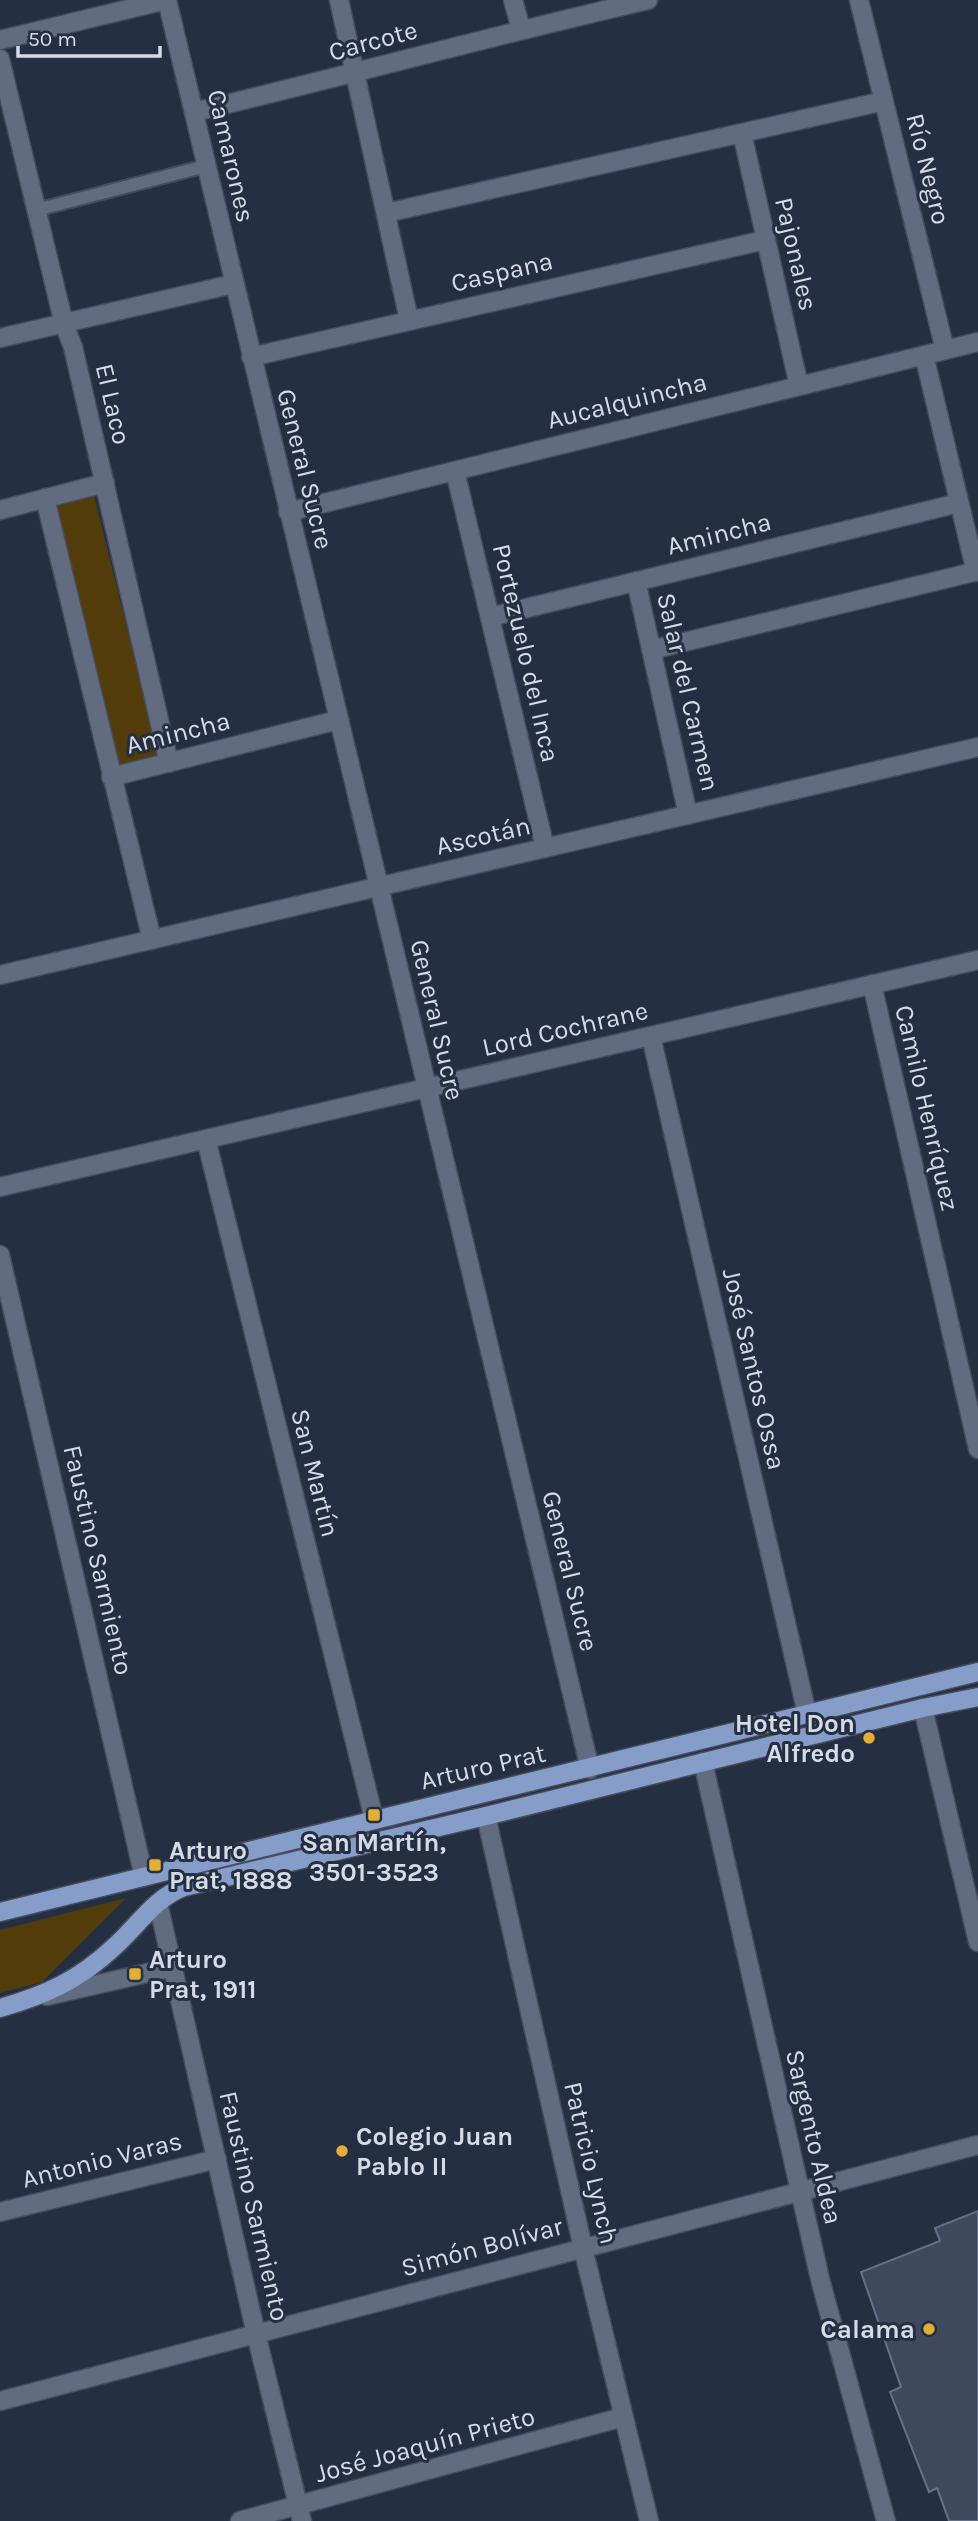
<svg xmlns="http://www.w3.org/2000/svg" width="978" height="2521" font-family="Karla,sans-serif">
  <rect width="100%" height="100%" fill="#242f41"/>
  <path fill="#523d0a" d="M 93,492 L 159,756 L 116,767 L 54,503 Z
    M 126,1898 L 42,1982 L 0,1993 L 0,1930 Z"/>
  <path fill="#3f495d" stroke="#657186" stroke-width="2" d="M 978,2211 L 978,2521 L 949,2521 L 937,2488 L 929,2492 L 890,2392 L 901,2387 L 861,2272 L 940,2241 L 935,2228 Z"/>
  <g fill="none" stroke-linecap="round" stroke-linejoin="round">
    <defs>
      <path id="service" d="M 36,210 L 206,166"/>
      <path id="minor" d="M 167,0 L 590,1769
        M 339,0 L 409,320
        M 513,0 L 521,29
        M 859,0 L 945,350
        M 0,40 L 166,0
        M 0,59 L 64,324 L 73,347 L 169,763
        M 194,112 C 345,76 496,35 648,0
        M 742,133 L 799,386
        M 386,213 L 884,101
        M 0,338 L 233,284
        M 924,355 L 976,572
        M 251,357 L 765,240
        M 455,471 L 545,848
        M 45,498 L 152,940
        M 0,510 L 105,483
        M 288,512 L 978,342
        M 636,581 L 688,815
        M 490,617 L 959,503
        M 651,650 L 978,571
        M 111,777 L 338,720
        M 872,984 L 978,1449
        M 651,1036 L 807,1714
        M 206,1139 L 374,1819
        M 0,1187 L 978,960
        M 0,1255 L 144,1877
        M 923,1708 L 978,1942
        M 486,1816 L 583,2248 L 649,2521
        M 158,1903 L 256,2334 L 302,2521
        M 47,1996 L 173,1967
        M 0,2212 L 217,2159
        M 240,2521 L 623,2417"/>
      <path id="tertiary" d="M 0,975 L 978,747
        M 703,1762 L 820,2279 L 886,2521
        M 0,2401 L 978,2145"/>
      <path id="primary" d="M 0,1912 L 978,1672
        M 0,2008 C 46,1995 79,1980 114,1947 C 137,1927 154,1898 184,1887 L 486,1816 L 923,1708 L 978,1697"/>
    </defs>
    <use href="#service" stroke="#454d5d" stroke-width="16"/>
    <use href="#minor" stroke="#454d5d" stroke-width="21"/>
    <use href="#tertiary" stroke="#454d5d" stroke-width="21"/>
    <use href="#primary" stroke="#454d5d" stroke-width="21"/>
    <use href="#service" stroke="#616c81" stroke-width="12"/>
    <use href="#minor" stroke="#616c81" stroke-width="18"/>
    <use href="#tertiary" stroke="#616c81" stroke-width="18"/>
    <use href="#primary" stroke="#859dc8" stroke-width="18"/>
  </g>
  <g fill="#e2af34" stroke="#242f41" stroke-width="2.5">
    <circle cx="869" cy="1738" r="7"/>
    <rect x="367" y="1808" width="14" height="14" rx="3.5"/>
    <rect x="148" y="1858" width="14" height="14" rx="3.5"/>
    <rect x="128" y="1967" width="14" height="14" rx="3.5"/>
    <circle cx="342" cy="2151" r="7"/>
    <circle cx="929" cy="2329" r="7"/>
  </g>
  <g text-anchor="middle" dominant-baseline="central" stroke-width="6" stroke-linejoin="round" paint-order="stroke">
    <g font-size="26" fill="#d5dce8" stroke="#242f41">
      <text transform="translate(373 41) rotate(-15)">Carcote</text>
      <text transform="translate(231 156) rotate(77)">Camarones</text>
      <text transform="translate(928 169) rotate(76)">Río Negro</text>
      <text transform="translate(796 254) rotate(77)">Pajonales</text>
      <text transform="translate(502 272) rotate(-13)">Caspana</text>
      <text transform="translate(627 401) rotate(-14)">Aucalquincha</text>
      <text transform="translate(113 404) rotate(77)">El Laco</text>
      <text transform="translate(305 469) rotate(76)">General Sucre</text>
      <text transform="translate(719 534) rotate(-14)">Amincha</text>
      <text transform="translate(526 653) rotate(77)">Portezuelo del Inca</text>
      <text transform="translate(688 692) rotate(77)">Salar del Carmen</text>
      <text transform="translate(178 733) rotate(-14)">Amincha</text>
      <text transform="translate(483 836) rotate(-13)">Ascotán</text>
      <text transform="translate(437 1020) rotate(77)">General Sucre</text>
      <text transform="translate(565 1029) rotate(-13)">Lord Cochrane</text>
      <text transform="translate(927 1108) rotate(77)">Camilo Henríquez</text>
      <text transform="translate(754 1369) rotate(77)">José Santos Ossa</text>
      <text transform="translate(315 1473) rotate(76)">San Martín</text>
      <text transform="translate(98 1560) rotate(77)">Faustino Sarmiento</text>
      <text transform="translate(570 1571) rotate(76)">General Sucre</text>
      <text transform="translate(483 1767) rotate(-13)">Arturo Prat</text>
      <text transform="translate(814 2137) rotate(77)">Sargento Aldea</text>
      <text transform="translate(102 2160) rotate(-14)">Antonio Varas</text>
      <text transform="translate(591 2163) rotate(77)">Patricio Lynch</text>
      <text transform="translate(254 2206) rotate(77)">Faustino Sarmiento</text>
      <text transform="translate(482 2247) rotate(-15)">Simón Bolívar</text>
      <text transform="translate(425 2445) rotate(-15)">José Joaquín Prieto</text>
    </g>
    <g font-size="26" font-weight="bold" fill="#d5dce8" stroke="#242f41" text-anchor="start">
      <text x="855" y="1723" text-anchor="end">Hotel Don<tspan x="855" dy="30">Alfredo</tspan></text>
      <text x="374" y="1842" text-anchor="middle">San Martín,<tspan x="374" dy="30">3501-3523</tspan></text>
      <text x="169" y="1850">Arturo<tspan x="169" dy="30">Prat, 1888</tspan></text>
      <text x="149" y="1959">Arturo<tspan x="149" dy="30">Prat, 1911</tspan></text>
      <text x="356" y="2136">Colegio Juan<tspan x="356" dy="30">Pablo II</tspan></text>
      <text x="915" y="2329" text-anchor="end">Calama</text>
    </g>
  </g>
  <path d="M18 46v10h142v-10" fill="none" stroke="#d5dce8" stroke-width="3.5"/>
  <text x="28" y="46" font-size="21" fill="#d5dce8" stroke="#242f41" stroke-width="5" paint-order="stroke">50 m</text>
</svg>
